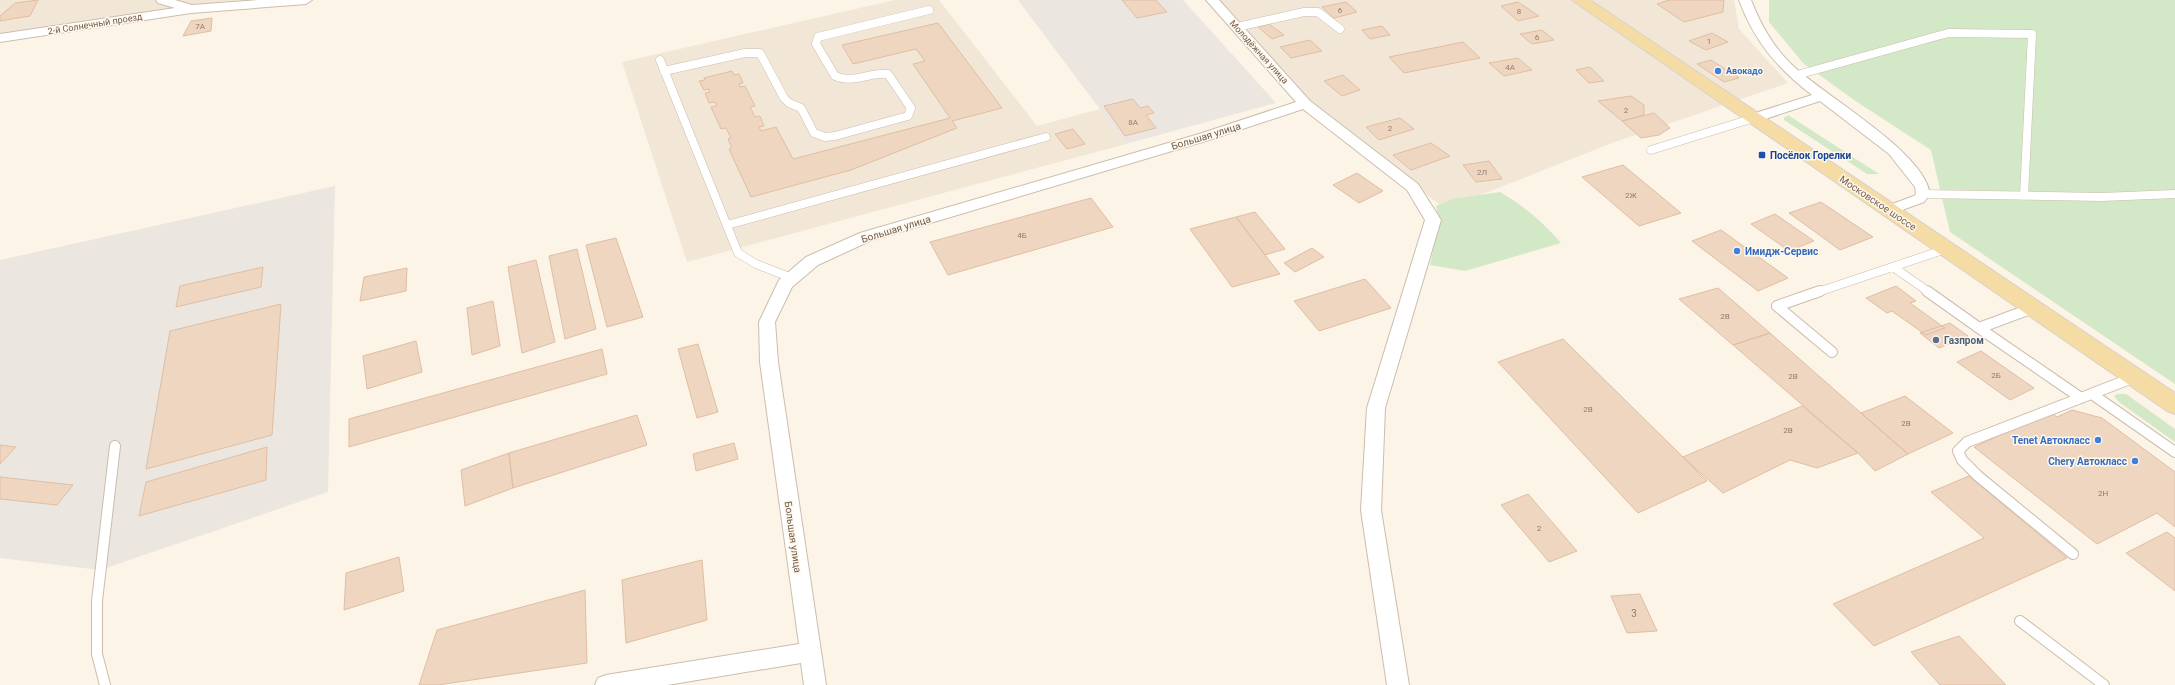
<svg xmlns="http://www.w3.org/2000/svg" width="2175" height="685" font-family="Roboto,sans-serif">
  <rect width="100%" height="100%" fill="#fbf4e7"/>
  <path fill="#f2e7d6" d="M 0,0 L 243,0 L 204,3 L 0,35 Z
    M 895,0 L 939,0 L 1037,126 L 1100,109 L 1126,144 L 687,262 L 622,62 Z
    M 1219,0 L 1734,0 L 1739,29 L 1788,83 L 1612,143 L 1445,209 L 1312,104 Z"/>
  <path fill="#ebe6e0" d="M 1018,0 L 1183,0 L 1276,103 L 1126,144 Z
    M 335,186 L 328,492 L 100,570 L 0,558 L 0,260 Z"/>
  <path fill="#d2e8c6" d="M 1769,0 L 2175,0 L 2175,384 L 1950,232 L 1931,150 L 1854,100 L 1803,63 L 1769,22 Z
    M 1788,115 L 1879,174 L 1867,174 L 1784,120 L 1784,118 Z
    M 1500,192 C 1524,206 1543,222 1561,243 L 1465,271 L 1430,265 L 1439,222 L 1436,206 L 1452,199 Z
    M 2118,394 L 2126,394 L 2175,429 L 2175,442 L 2119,402 L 2114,396 Z"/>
  <path fill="#eed6c0" stroke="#e0bea2" d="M 38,0 L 30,16 L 0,21 L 0,16 L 15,3 Z
    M 1122,0 L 1156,0 L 1167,12 L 1137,18 Z
    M 1669,0 L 1724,0 L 1723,12 L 1684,22 L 1657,4 Z
    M 1346,2 L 1357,12 L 1334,18 L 1322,7 Z
    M 1518,2 L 1539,16 L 1518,21 L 1501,6 Z
    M 212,18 L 211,31 L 183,36 L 191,21 Z
    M 938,23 L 1002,108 L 952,121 L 957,128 L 851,170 L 751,197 L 729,149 L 732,148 L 728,139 L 731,138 L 726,128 L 721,129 L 711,107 L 717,106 L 715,102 L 709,103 L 705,93 L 710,92 L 709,89 L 704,90 L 699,81 L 705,80 L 704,78 L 732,71 L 734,75 L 739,74 L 743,83 L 739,84 L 740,87 L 745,86 L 755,106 L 750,107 L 755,117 L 760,116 L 764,126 L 759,127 L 761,131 L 776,127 L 793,159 L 950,118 L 913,64 L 925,61 L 916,49 L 853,64 L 842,45 Z
    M 1269,24 L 1284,35 L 1272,39 L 1258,27 Z
    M 1382,26 L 1390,35 L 1370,39 L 1362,30 Z
    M 1542,30 L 1554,40 L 1532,44 L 1520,34 Z
    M 1712,33 L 1728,42 L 1706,50 L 1689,41 Z
    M 1310,40 L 1322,51 L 1291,58 L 1280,47 Z
    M 1463,42 L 1480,58 L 1404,73 L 1389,57 Z
    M 1518,58 L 1532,70 L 1504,76 L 1489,63 Z
    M 1711,60 L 1739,78 L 1724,82 L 1697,64 Z
    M 1590,67 L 1604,81 L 1589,83 L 1576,70 Z
    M 1343,75 L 1360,90 L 1342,96 L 1324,81 Z
    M 1631,96 L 1644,105 L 1644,115 L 1622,121 L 1598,101 Z
    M 1133,99 L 1140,108 L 1148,106 L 1154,113 L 1146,115 L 1156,128 L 1125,136 L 1104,106 Z
    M 1654,113 L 1670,128 L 1659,135 L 1641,138 L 1622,121 Z
    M 1400,118 L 1414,129 L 1379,140 L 1366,127 Z
    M 1073,129 L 1085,144 L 1067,149 L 1055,134 Z
    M 1431,143 L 1450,156 L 1411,170 L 1393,155 Z
    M 1489,161 L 1502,179 L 1476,182 L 1463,165 Z
    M 1623,165 L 1681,213 L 1639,226 L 1582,177 Z
    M 1357,173 L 1383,191 L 1359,203 L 1333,185 Z
    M 1091,198 L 1113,227 L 948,275 L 930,242 Z
    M 1821,202 L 1873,237 L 1840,250 L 1789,213 Z
    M 1255,212 L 1285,249 L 1265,255 L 1236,217 Z
    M 1775,214 L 1814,241 L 1789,251 L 1751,224 Z
    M 1236,217 L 1265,255 L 1280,274 L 1232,287 L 1190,229 Z
    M 1721,230 L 1788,278 L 1758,291 L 1692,241 Z
    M 616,238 L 643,317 L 607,327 L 586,245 Z
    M 1312,248 L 1324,257 L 1295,272 L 1284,263 Z
    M 577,249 L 596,329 L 565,339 L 549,256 Z
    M 536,260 L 555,342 L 522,353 L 508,267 Z
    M 263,267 L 261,287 L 176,307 L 180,286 Z
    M 407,268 L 406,291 L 360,301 L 364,277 Z
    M 1365,279 L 1391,308 L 1319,331 L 1294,301 Z
    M 1896,286 L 1916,301 L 1910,303 L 1945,328 L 1926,335 L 1892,311 L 1887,313 L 1866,298 Z
    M 1718,288 L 1770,333 L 1733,345 L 1679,299 Z
    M 493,301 L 500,346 L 472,355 L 467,308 Z
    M 281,304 L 272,435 L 146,469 L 170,331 Z
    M 1950,323 L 1968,336 L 1939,348 L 1920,333 Z
    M 1770,333 L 1861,413 L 1908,454 L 1875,471 L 1858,453 L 1733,345 Z
    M 1563,339 L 1683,457 L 1707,481 L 1638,513 L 1498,362 Z
    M 416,341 L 422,372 L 367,389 L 363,356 Z
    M 698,344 L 718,412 L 697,418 L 678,349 Z
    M 602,349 L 607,374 L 349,447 L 349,419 Z
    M 1981,351 L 2034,388 L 2010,400 L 1957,362 Z
    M 1905,396 L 1953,433 L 1908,454 L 1861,413 Z
    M 1802,406 L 1858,453 L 1817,468 L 1790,460 L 1723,493 L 1683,457 Z
    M 2072,410 L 2102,418 L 2175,472 L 2175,527 L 2157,513 L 2097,544 L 1974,447 L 2051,412 L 2057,417 Z
    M 637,415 L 647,445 L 513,488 L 509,453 Z
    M 734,443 L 738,459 L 696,471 L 693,454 Z
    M 0,445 L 16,447 L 0,464 Z
    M 267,447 L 266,480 L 139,516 L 146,482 Z
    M 509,453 L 513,488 L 465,506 L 461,470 Z
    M 1969,476 L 2067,558 L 1874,646 L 1833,604 L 1984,538 L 1931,492 Z
    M 0,477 L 73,485 L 57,505 L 0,499 Z
    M 1528,494 L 1577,551 L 1549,562 L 1501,505 Z
    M 2167,532 L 2175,538 L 2175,591 L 2126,553 Z
    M 399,557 L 404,591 L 344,610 L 346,573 Z
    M 702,560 L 707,620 L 626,643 L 622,580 Z
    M 585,590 L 587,663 L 438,685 L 419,685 L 437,630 Z
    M 1640,594 L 1657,631 L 1627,633 L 1611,596 Z
    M 1959,636 L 2006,685 L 1940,685 L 1911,652 Z"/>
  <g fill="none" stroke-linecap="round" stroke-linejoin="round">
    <defs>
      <path id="lane-far1" d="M 1237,27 L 1304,12 L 1318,12 L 1340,29
        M 660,60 L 738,253 L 756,264 L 792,278
        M 664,71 L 745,53 L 760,53 L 784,98 L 789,103 L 801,108 L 814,133 L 825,137 L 835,136 L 908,116 L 911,108 L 888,74 C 870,72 852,84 835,76 L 816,44 L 818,37 L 929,10
        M 1797,75 L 1948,33 L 2032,34 L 2024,196
        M 1651,150 L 1754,118
        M 1923,194 L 2102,197 L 2175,194
        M 727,225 L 1046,137
        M 1893,267 L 1929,292
        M 1818,292 L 1946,249"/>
      <path id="lane" d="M 1820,291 L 1777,306 L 1832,352
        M 1927,291 L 1979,328 L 2033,308
        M 1979,328 L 2081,398
        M 2092,394 L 2175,452
        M 2073,554 L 1978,476 L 1962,460 L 1958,451 L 1967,442 L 2135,377
        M 2020,621 L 2104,685
        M 105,685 L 97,654 L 97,601 L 115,446"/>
      <path id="street" d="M 156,0 L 175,0 L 192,5 L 259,0 L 312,0 L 306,4 L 191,13 L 0,42 L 0,34 L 175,8 L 158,3 Z
        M 1206,0 L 1219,0 L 1310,101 L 1418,184 L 1441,220 L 1385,408 L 1381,510 L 1409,685 L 1387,685 L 1361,510 L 1367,408 L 1425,220 L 1407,190 L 1303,109 L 1209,140 L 870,241 L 818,265 L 792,287 L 775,322 L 778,362 L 826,685 L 804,685 L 801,663 L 667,685 L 595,685 L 598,678 L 606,675 L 799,644 L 760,362 L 759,322 L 779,280 L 806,257 L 860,233 L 1199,134 L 1296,102 Z
        M 1739,0 L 1751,0 C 1761,25 1772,45 1791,64 C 1824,96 1924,151 1930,194 L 1924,202 L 1894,213 L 1884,213 L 1881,210 L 1884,207 L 1914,196 L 1916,194 L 1915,187 L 1889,154 L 1820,101 L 1759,121 L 1749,121 L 1747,118 L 1749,115 L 1812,95 C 1777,68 1754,41 1739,0 Z"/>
      <path id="primary" d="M 1572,0 L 1590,0 L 2175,393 L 2175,414 L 2167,411 Z"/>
    </defs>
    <use href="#lane-far1" stroke="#ccbdae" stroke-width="9"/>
    <use href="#lane" stroke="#ccbdae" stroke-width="12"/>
    <use href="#street" stroke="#ccbdae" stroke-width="2"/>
    <use href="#primary" stroke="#d8d2cd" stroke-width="2"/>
    <use href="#lane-far1" stroke="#fff" stroke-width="8"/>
    <use href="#lane" stroke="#fff" stroke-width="10"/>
    <use href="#street" fill="#fff" fill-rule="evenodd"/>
    <use href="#primary" fill="#f5dca4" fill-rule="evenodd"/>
  </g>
  <g fill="#3f7fe0" stroke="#fef8ed" stroke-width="1.5">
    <circle cx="1718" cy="71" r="4"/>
    <circle cx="1737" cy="251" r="4"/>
    <circle cx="2098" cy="440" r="4"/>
    <circle cx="2135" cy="461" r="4"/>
  </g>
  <rect fill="#1a4fb4" stroke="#fef8ed" stroke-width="1.5" x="1758" y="151" width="8" height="8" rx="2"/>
  <circle fill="#5c6f8a" stroke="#fef8ed" stroke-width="1.5" cx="1936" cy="340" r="4"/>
  <g text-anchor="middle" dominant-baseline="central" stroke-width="3" stroke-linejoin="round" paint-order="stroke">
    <g font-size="8" fill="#927b6a">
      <text x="1340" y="10">6</text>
      <text x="1519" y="11">8</text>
      <text x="200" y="26">7А</text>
      <text x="1537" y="37">6</text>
      <text x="1709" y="41">1</text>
      <text x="1510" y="67">4А</text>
      <text x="1626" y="110">2</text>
      <text x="1133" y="122">8А</text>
      <text x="1390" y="128">2</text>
      <text x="1482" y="172">2Л</text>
      <text x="1631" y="195">2Ж</text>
      <text x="1022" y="235">4Б</text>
      <text x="1725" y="316">2В</text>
      <text x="1996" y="375">2Б</text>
      <text x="1793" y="376">2В</text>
      <text x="1588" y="409">2В</text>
      <text x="1906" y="423">2В</text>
      <text x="1788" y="430">2В</text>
      <text x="2103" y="493">2Н</text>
      <text x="1539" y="528">2</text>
    </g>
    <g font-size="9" fill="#735d4d" stroke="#fef8ed">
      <text transform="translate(95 24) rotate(-9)">2-й Солнечный проезд</text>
      <text transform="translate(1259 52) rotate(48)">Молодёжная улица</text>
    </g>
    <g font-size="9" font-weight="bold" fill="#366cbe" stroke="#fef8ed" text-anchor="start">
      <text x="1726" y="71">Авокадо</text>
    </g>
    <g font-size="10" fill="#735d4d" stroke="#fef8ed">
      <text transform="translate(1206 136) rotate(-17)">Большая улица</text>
      <text transform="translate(1878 203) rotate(34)">Московское шоссе</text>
      <text transform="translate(896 229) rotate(-17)">Большая улица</text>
      <text transform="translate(793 537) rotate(82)">Большая улица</text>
    </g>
    <g font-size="10" font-weight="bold" fill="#164399" stroke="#fef8ed" text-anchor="start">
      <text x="1770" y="155">Посёлок Горелки</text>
    </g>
    <g font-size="10" font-weight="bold" fill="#366cbe" stroke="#fef8ed" text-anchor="end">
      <text x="1745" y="251" text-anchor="start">Имидж-Сервис</text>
      <text x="2090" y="440">Tenet Автокласс</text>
      <text x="2127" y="461">Chery Автокласс</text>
    </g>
    <g font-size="10" font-weight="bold" fill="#4e5e75" stroke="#fef8ed" text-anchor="start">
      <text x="1944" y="340">Газпром</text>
    </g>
    <g font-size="10" fill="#927b6a">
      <text x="1634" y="613">3</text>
    </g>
  </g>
</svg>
